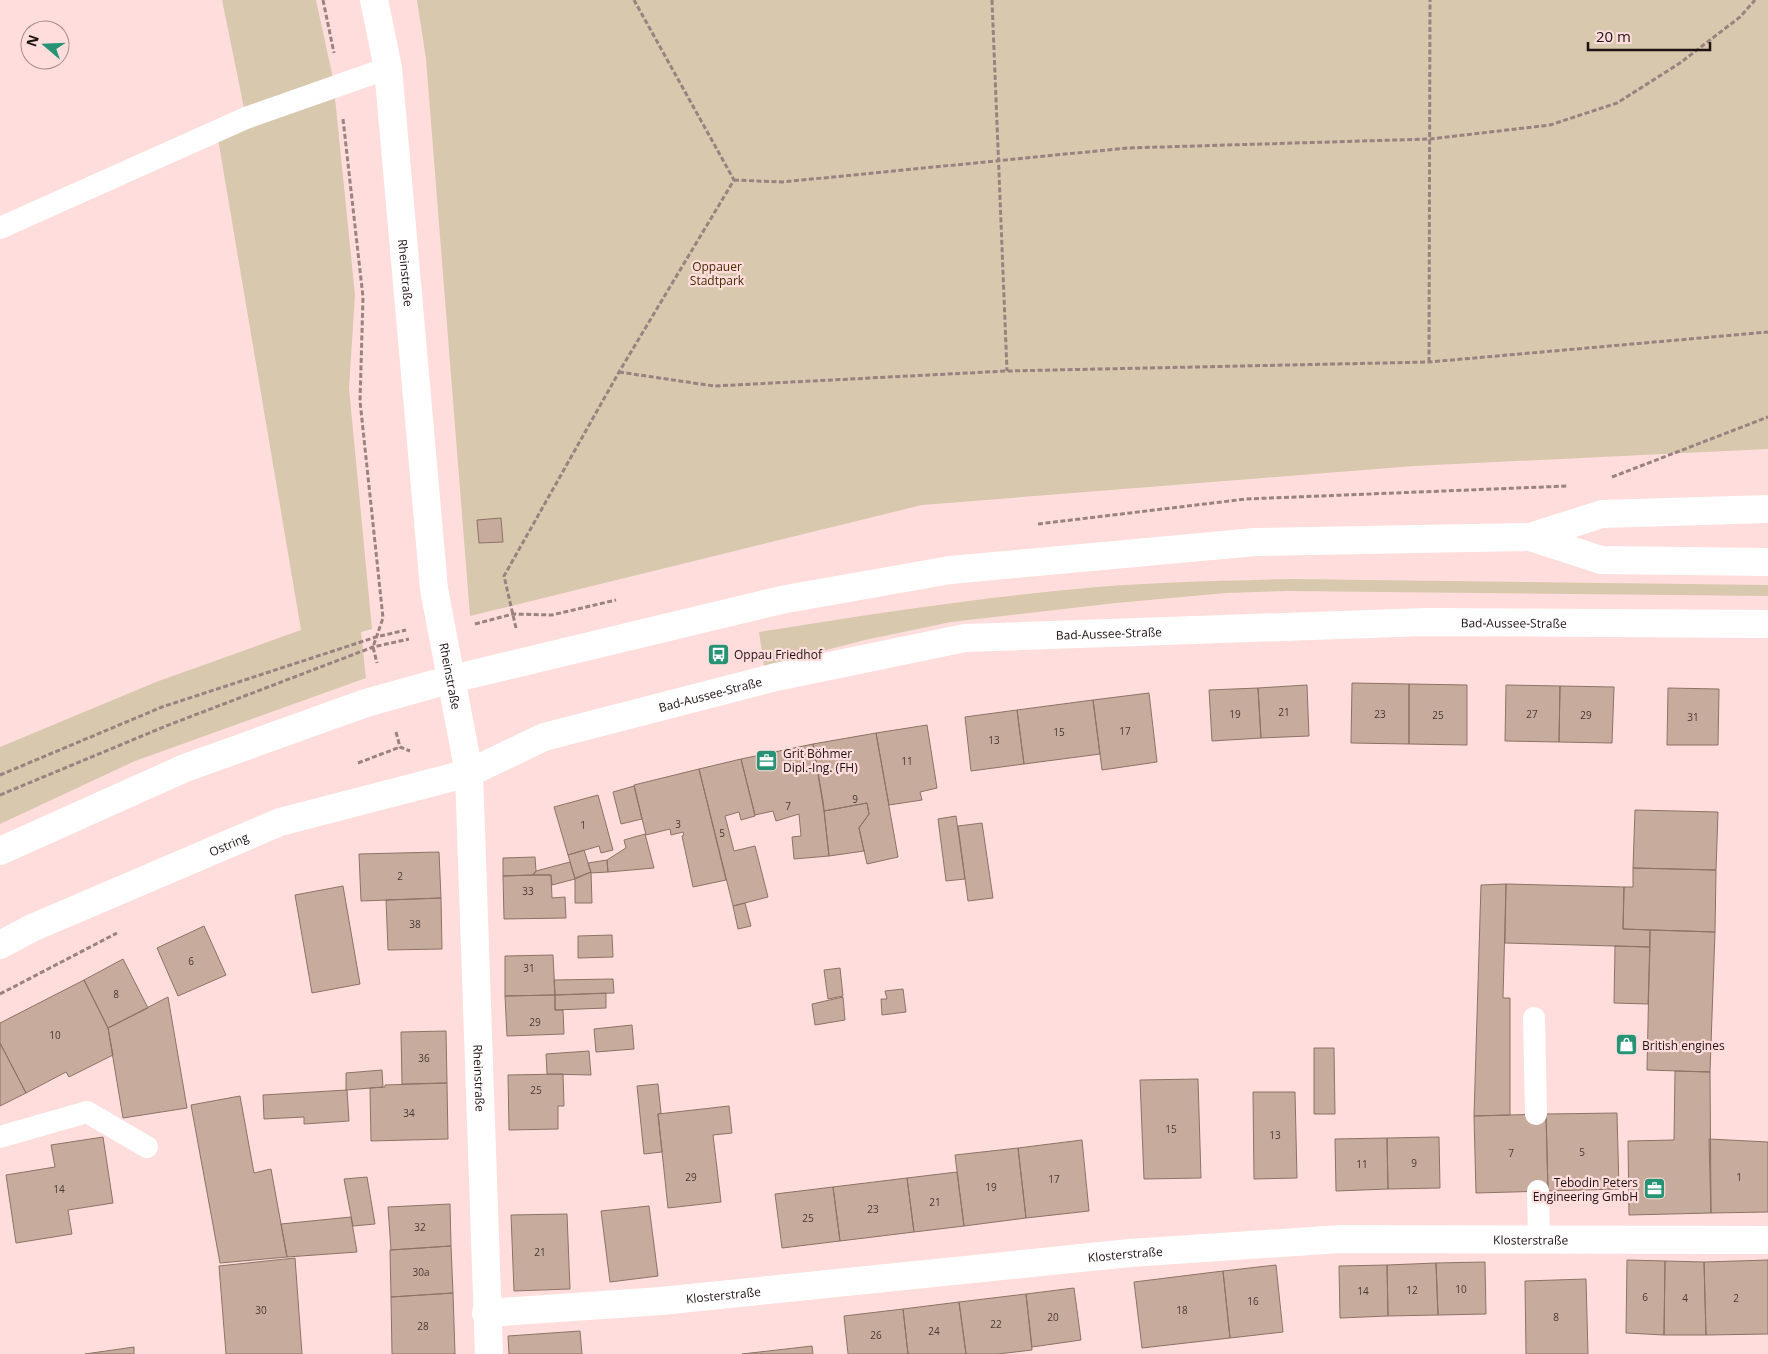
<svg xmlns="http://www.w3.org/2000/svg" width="1768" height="1354" font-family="'Open Sans',sans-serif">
  <rect width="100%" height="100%" fill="#ffdddc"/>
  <path fill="#d8c8ae" d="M 222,0 L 316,0 L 333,78 L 355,295 L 349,388 L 372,629 L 361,632 L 366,678 L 135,761 L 0,824 L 0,747 L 156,682 L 301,630 L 215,121 L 244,108 Z
    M 417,0 L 1768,0 L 1768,449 L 1414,466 L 922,505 L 470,616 L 426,59 Z
    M 1291,579 L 1768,585 L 1768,596 L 1287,591 L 1226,593 L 1116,603 L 951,622 L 865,640 L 764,666 L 759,632 C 864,615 969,599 1075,589 C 1147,582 1219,581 1291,579 Z"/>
  <path fill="#c7ac9d" stroke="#8c7365" d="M 501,518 L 503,542 L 479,543 L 477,520 Z
    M 1352,683 L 1409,684 L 1409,744 L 1351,743 Z
    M 1409,684 L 1467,685 L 1467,745 L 1409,744 Z
    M 1307,685 L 1309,736 L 1261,738 L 1258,688 Z
    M 1506,685 L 1560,686 L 1559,742 L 1505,741 Z
    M 1560,686 L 1614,687 L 1612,743 L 1559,742 Z
    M 1258,688 L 1261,738 L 1212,741 L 1209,690 Z
    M 1668,688 L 1719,689 L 1718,745 L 1667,745 Z
    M 1149,693 L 1157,762 L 1102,770 L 1093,700 Z
    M 1093,700 L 1100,754 L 1024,764 L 1017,710 Z
    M 1017,710 L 1024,764 L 971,771 L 965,717 Z
    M 927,725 L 937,788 L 920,792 L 922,800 L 889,805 L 876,733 Z
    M 876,733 L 898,857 L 867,864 L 859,828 L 869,814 L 867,803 L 824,811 L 813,744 Z
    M 813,744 L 823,801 L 829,856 L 794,859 L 792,837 L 801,836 L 799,814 L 776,821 L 773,811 L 755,815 L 741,759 Z
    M 741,759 L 755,816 L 741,820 L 739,812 L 725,816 L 734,851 L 755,846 L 768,897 L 733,906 L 699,769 Z
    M 699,769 L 726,880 L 693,887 L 682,836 L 684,835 L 683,832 L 671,835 L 670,829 L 646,835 L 634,785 Z
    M 634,786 L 642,819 L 621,824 L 613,792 Z
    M 598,795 L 613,850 L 601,853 L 599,846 L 568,855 L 554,807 Z
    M 867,803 L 869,814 L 859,828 L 864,851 L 829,856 L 824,811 Z
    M 1635,810 L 1718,812 L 1716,870 L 1633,868 Z
    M 956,816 L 965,879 L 946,881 L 938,819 Z
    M 982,823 L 993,898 L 968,901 L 958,826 Z
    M 645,834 L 654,868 L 608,872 L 607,860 L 626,848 L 624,840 Z
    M 584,850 L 591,872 L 575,878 L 568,855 Z
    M 439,852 L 441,898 L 361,901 L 359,854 Z
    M 535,857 L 536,871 L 533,875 L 503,876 L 503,858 Z
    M 607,860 L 608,872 L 591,873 L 588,863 Z
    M 570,862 L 575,879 L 552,885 L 551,875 L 533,875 L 536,871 Z
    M 1633,868 L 1716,870 L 1715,932 L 1623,929 L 1624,887 L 1633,887 Z
    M 591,872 L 592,903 L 575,903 L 575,879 Z
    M 533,875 L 551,875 L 552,898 L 565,897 L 566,918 L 504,919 L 503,876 Z
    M 1506,884 L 1624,887 L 1623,929 L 1650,930 L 1650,947 L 1505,943 Z
    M 1506,884 L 1503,998 L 1510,998 L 1510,1115 L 1474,1116 L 1481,885 Z
    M 343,886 L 360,984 L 312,993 L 295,895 Z
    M 441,898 L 442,949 L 388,950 L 386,900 Z
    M 745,903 L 751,926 L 738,929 L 733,906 Z
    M 204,926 L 226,975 L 178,996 L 157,948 Z
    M 1650,930 L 1715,932 L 1710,1072 L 1647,1070 Z
    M 612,935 L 613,957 L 578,958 L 578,936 Z
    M 1615,946 L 1650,947 L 1648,1004 L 1614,1003 Z
    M 553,955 L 555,995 L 505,996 L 505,956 Z
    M 123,959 L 148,1008 L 108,1028 L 84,980 Z
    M 840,968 L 843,996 L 828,999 L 824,970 Z
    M 613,979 L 614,993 L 555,995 L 554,980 Z
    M 84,980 L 108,1028 L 113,1055 L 69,1077 L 66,1072 L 26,1093 L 0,1043 L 0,1023 Z
    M 903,989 L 906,1012 L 882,1015 L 881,999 L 887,999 L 885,991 Z
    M 606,993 L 606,1008 L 555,1010 L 555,995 Z
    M 555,995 L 555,1010 L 563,1010 L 564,1034 L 507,1036 L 505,996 Z
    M 168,997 L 187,1108 L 123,1118 L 108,1028 Z
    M 843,997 L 845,1020 L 815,1025 L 812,1004 Z
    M 632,1025 L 634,1049 L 596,1052 L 594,1029 Z
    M 446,1031 L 447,1083 L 402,1084 L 401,1032 Z
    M 0,1043 L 26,1093 L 0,1106 Z
    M 1314,1048 L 1334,1048 L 1335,1114 L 1314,1114 Z
    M 589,1051 L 591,1075 L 547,1074 L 546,1054 Z
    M 382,1070 L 383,1087 L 346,1090 L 346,1073 Z
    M 1675,1071 L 1710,1072 L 1711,1213 L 1629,1215 L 1628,1141 L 1674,1140 Z
    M 563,1074 L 564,1106 L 558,1106 L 558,1129 L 509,1130 L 508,1075 Z
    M 1198,1079 L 1201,1178 L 1144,1179 L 1140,1080 Z
    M 447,1083 L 448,1139 L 371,1141 L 370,1088 L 385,1087 L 385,1085 Z
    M 658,1084 L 661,1113 L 658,1114 L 662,1152 L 644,1154 L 637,1086 Z
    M 347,1090 L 349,1121 L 304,1124 L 304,1117 L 264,1119 L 263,1095 Z
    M 1253,1092 L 1295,1092 L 1297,1178 L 1254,1179 Z
    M 240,1096 L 254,1173 L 271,1169 L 287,1257 L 220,1263 L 191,1105 Z
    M 729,1106 L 732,1133 L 713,1135 L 721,1202 L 668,1208 L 658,1114 Z
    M 1617,1113 L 1619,1189 L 1548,1191 L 1546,1114 Z
    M 1546,1114 L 1548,1191 L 1476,1193 L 1474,1116 Z
    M 103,1137 L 113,1203 L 68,1210 L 72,1234 L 16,1243 L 6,1175 L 55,1167 L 51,1145 Z
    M 1439,1137 L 1440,1188 L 1388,1189 L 1387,1138 Z
    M 1387,1138 L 1388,1189 L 1336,1191 L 1335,1139 Z
    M 1709,1139 L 1768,1142 L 1768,1212 L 1711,1213 Z
    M 1082,1140 L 1089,1211 L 1026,1218 L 1018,1148 Z
    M 1018,1148 L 1026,1218 L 964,1226 L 955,1155 Z
    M 957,1172 L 964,1226 L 914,1232 L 907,1178 Z
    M 367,1177 L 375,1224 L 353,1226 L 344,1179 Z
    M 907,1178 L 914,1232 L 840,1241 L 833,1187 Z
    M 833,1187 L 840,1241 L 782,1248 L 775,1194 Z
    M 450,1204 L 451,1246 L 391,1250 L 388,1207 Z
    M 649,1206 L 658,1276 L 610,1282 L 601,1211 Z
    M 567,1214 L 570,1289 L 514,1291 L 511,1215 Z
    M 351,1217 L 357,1252 L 287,1257 L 281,1224 Z
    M 451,1246 L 453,1293 L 391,1297 L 390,1250 Z
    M 295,1258 L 302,1354 L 226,1354 L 219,1266 Z
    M 1627,1260 L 1665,1261 L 1664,1335 L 1626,1333 Z
    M 1768,1260 L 1768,1334 L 1706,1335 L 1704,1262 Z
    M 1665,1261 L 1704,1262 L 1706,1335 L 1664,1335 Z
    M 1485,1262 L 1486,1314 L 1438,1315 L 1436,1263 Z
    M 1436,1263 L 1438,1315 L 1388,1316 L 1387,1265 Z
    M 1276,1265 L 1283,1332 L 1230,1338 L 1223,1271 Z
    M 1387,1265 L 1388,1316 L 1340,1318 L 1339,1266 Z
    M 1223,1271 L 1230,1338 L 1142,1348 L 1134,1282 Z
    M 1586,1279 L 1588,1354 L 1526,1354 L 1525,1281 Z
    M 1074,1288 L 1081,1340 L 1032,1347 L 1026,1294 Z
    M 453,1293 L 455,1354 L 392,1354 L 391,1297 Z
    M 1026,1294 L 1032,1350 L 998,1354 L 966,1354 L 959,1302 Z
    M 959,1302 L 966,1354 L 908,1354 L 903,1309 Z
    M 903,1309 L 908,1354 L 848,1354 L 844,1316 Z
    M 580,1331 L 582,1354 L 509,1354 L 508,1336 Z
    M 812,1346 L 813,1354 L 742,1354 Z
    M 134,1347 L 134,1354 L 85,1354 Z"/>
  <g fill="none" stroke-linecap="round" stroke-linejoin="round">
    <path stroke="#9a8281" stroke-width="3" stroke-dasharray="5 2.5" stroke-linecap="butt" d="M 323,0 L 334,53
      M 992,0 L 1007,371
      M 343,119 L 363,297 L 360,401 L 383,618 L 373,647 L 377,663
      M 734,180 L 782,182 L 1127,148 L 1430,139 L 1550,125 L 1617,103 L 1680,63 L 1740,17 L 1755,0
      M 1429,362 L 1430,0
      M 619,372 L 714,386 L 1007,371 L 1429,362 L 1768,332
      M 1612,477 L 1768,417
      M 1038,524 L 1246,499 L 1567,486
      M 475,624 L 513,614 L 552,615 L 616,600
      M 516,628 L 504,576 L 619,372 L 734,180 L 634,0
      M 396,732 L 400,747 L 410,751
      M 358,763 L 400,747
      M 0,775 L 162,707 L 376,637 L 406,630
      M 0,795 L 166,726 L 373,647 L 409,639
      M 0,994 L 117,933"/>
    <path stroke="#fff" stroke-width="22" d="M 0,228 L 246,118 L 388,68
      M 1534,1018 L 1536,1114
      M 0,1137 L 87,1112 L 147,1147
      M 1538,1191 L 1539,1240"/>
    <g stroke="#fff" stroke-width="28">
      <path id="s1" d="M 374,0 L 388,68 L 434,589 L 469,773 L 489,1354"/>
      <path id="s2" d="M 0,945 L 32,928 L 280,822 L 469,773 L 544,737 L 776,677 L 965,638 L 1425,622 L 1768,624"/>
      <path id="s3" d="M 486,1313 L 661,1301 L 1130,1253 L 1341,1239 L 1768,1240"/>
    </g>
    <path stroke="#fff" stroke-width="28" d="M 1530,537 L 1601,560 L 1768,562
      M 0,851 L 185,768 L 366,703 L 452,679 L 781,600 L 950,570 L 1255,542 L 1530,537 L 1602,514 L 1768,509"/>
  </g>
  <defs>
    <symbol id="bus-square" viewBox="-11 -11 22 22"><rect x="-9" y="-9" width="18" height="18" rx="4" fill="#259374" stroke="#ffdddc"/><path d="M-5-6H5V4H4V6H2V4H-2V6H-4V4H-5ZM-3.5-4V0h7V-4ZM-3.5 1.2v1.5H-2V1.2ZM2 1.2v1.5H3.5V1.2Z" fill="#fff"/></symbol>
    <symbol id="office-square" viewBox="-11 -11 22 22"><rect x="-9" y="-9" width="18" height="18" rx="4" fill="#259374" stroke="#ffdddc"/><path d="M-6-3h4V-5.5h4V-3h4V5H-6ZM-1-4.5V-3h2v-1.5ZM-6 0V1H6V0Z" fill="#fff"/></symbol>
    <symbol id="shop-square" viewBox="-11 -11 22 22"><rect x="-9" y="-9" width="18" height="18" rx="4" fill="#259374" stroke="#ffdddc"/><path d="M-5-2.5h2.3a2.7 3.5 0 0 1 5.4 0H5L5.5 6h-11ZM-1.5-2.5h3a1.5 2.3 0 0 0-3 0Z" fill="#fff"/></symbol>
  </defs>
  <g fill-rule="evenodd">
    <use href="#bus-square" x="706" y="642" width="25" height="25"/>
    <use href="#office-square" x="754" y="748" width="25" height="25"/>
    <use href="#shop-square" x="1614" y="1032" width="25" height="25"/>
    <use href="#office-square" x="1642" y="1176" width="25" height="25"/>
  </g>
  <g text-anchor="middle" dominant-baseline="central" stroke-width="4.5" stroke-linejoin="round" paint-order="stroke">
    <g font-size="10" fill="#483835">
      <text x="1284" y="712">21</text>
      <text x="1235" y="714">19</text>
      <text x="1380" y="714">23</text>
      <text x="1532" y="714">27</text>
      <text x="1438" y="715">25</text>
      <text x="1586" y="715">29</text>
      <text x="1693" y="717">31</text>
      <text x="1125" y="731">17</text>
      <text x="1059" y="732">15</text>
      <text x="994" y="740">13</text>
      <text x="907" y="761">11</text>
      <text x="855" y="799">9</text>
      <text x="788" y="806">7</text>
      <text x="678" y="824">3</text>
      <text x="583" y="825">1</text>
      <text x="722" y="833">5</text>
      <text x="400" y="876">2</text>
      <text x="528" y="891">33</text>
      <text x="415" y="924">38</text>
      <text x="191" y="961">6</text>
      <text x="529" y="968">31</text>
      <text x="116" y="994">8</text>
      <text x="535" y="1022">29</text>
      <text x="55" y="1035">10</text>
      <text x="424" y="1058">36</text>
      <text x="536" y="1090">25</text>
      <text x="409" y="1113">34</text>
      <text x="1171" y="1129">15</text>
      <text x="1275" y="1135">13</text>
      <text x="1582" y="1152">5</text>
      <text x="1511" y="1153">7</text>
      <text x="1414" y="1163">9</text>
      <text x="1362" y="1164">11</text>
      <text x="691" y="1177">29</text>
      <text x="1739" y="1177">1</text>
      <text x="1054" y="1179">17</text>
      <text x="991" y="1187">19</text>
      <text x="59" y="1189">14</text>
      <text x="935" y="1202">21</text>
      <text x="873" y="1209">23</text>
      <text x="808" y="1218">25</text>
      <text x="420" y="1227">32</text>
      <text x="540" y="1252">21</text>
      <text x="421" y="1272">30a</text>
      <text x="1461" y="1289">10</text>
      <text x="1412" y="1290">12</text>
      <text x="1363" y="1291">14</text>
      <text x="1645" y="1297">6</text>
      <text x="1685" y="1298">4</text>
      <text x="1736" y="1298">2</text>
      <text x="1253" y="1301">16</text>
      <text x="261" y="1310">30</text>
      <text x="1182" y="1310">18</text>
      <text x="1053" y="1317">20</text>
      <text x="1556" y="1317">8</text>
      <text x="996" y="1324">22</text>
      <text x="423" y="1326">28</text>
      <text x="934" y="1331">24</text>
      <text x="876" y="1335">26</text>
    </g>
    <g font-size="12" fill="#422c00" stroke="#ffdddc">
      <text x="717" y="266">Oppauer<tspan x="717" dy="14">Stadtpark</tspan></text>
    </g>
    <g font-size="12" fill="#1e1212" stroke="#ffdddc">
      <text stroke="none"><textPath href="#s1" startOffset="275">Rheinstraße</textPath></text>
      <text stroke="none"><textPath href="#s2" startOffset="1566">Bad-Aussee-Straße</textPath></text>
      <text stroke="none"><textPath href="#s2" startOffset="1161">Bad-Aussee-Straße</textPath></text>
      <text stroke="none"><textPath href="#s1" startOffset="681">Rheinstraße</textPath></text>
      <text stroke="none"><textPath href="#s2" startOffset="756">Bad-Aussee-Straße</textPath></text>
      <text stroke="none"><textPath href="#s2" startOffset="250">Ostring</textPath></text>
      <text stroke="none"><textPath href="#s1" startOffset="1085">Rheinstraße</textPath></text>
      <text stroke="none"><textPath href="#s3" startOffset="1048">Klosterstraße</textPath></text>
      <text stroke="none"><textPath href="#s3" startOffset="642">Klosterstraße</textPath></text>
      <text stroke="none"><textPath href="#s3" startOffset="238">Klosterstraße</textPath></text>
    </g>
    <g font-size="12" fill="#1e1212" stroke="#ffdddc" text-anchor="start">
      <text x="734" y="654">Oppau Friedhof</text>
      <text x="783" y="753">Grit Böhmer<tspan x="783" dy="14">Dipl.-Ing. (FH)</tspan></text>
      <text x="1642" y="1045">British engines</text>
      <text x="1638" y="1182" text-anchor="end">Tebodin Peters<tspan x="1638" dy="14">Engineering GmbH</tspan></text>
    </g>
  </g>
  <g transform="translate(45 45) rotate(289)"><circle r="24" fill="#ffdddc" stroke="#a58c8b"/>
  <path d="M0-4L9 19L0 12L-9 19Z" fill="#259374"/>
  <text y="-8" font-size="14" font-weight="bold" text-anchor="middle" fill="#1e1212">N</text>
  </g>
  <path d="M1588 42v8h122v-8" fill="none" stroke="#1e1212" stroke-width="2.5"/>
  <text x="1596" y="42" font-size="15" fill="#1e1212" stroke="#ffdddc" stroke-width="4" paint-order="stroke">20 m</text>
</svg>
